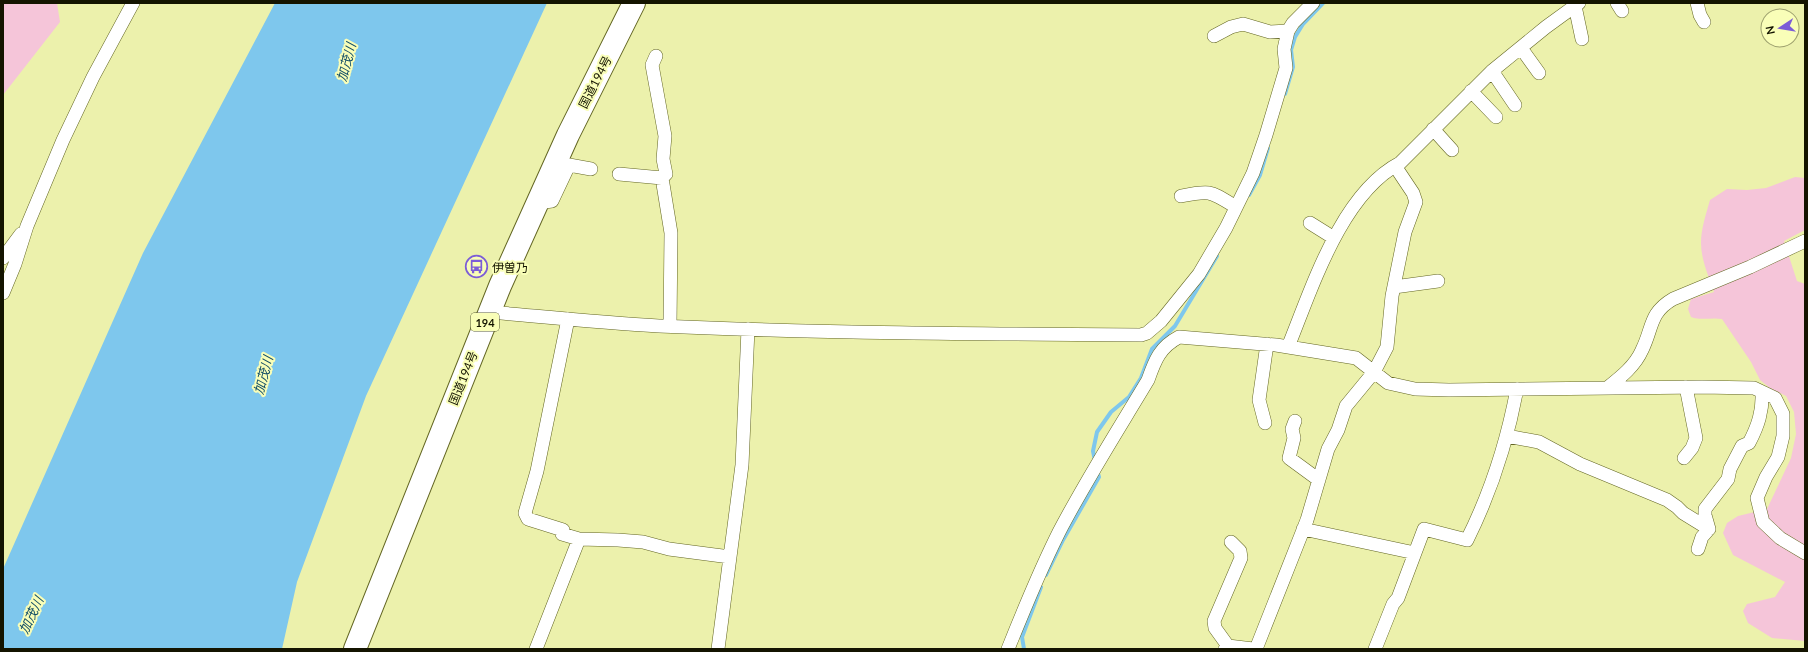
<svg xmlns="http://www.w3.org/2000/svg" width="1808" height="652" font-family="Lato,'Noto Sans JP',sans-serif">
  <rect width="100%" height="100%" fill="#ecf1ac"/>
  <path fill="#f5c5d9" d="M 3,3 L 57,3 L 60,22 L 3,95 Z
    M 1795,177 L 1805,178 L 1805,230 L 1784,241 L 1797,281 L 1805,284 L 1805,641 L 1772,638 L 1748,623 L 1743,611 L 1747,604 L 1775,597 L 1785,582 L 1733,555 L 1723,533 L 1727,523 L 1738,516 L 1767,509 L 1791,458 L 1796,434 L 1794,412 L 1786,396 L 1770,388 L 1760,380 L 1751,362 L 1722,319 C 1711,317 1702,321 1691,317 L 1688,309 L 1691,299 L 1714,292 C 1709,277 1701,260 1701,243 C 1701,229 1706,214 1710,200 L 1727,189 L 1747,190 L 1766,188 Z"/>
  <path fill="#7ec7ed" d="M 275,3 L 547,3 L 366,396 L 297,582 L 282,649 L 3,649 L 3,569 L 143,253 Z"/>
  <g fill="none" stroke-linecap="round" stroke-linejoin="round">
    <path stroke="#7ec7ed" stroke-width="4" d="M 1285,94 L 1293,67 L 1291,50 L 1295,37 L 1303,24 L 1323,3
      M 1249,195 L 1260,175 L 1268,148
      M 1095,461 L 1093,451 L 1097,432 L 1111,412 L 1129,397 L 1141,378 L 1152,349 L 1175,326 L 1217,256
      M 1046,575 L 1063,540 L 1099,477 L 1097,470
      M 1024,649 L 1022,637 L 1041,587"/>
    <defs>
      <path id="minor" d="M 1617,3 L 1622,11
        M 1697,3 L 1700,15 L 1704,22
        M 1575,6 L 1582,39
        M 1214,36 L 1231,27 L 1243,24 L 1270,32 L 1288,31
        M 1521,48 L 1539,73
        M 1492,71 L 1515,105
        M 1471,91 L 1496,117
        M 1433,129 L 1452,150
        M 619,174 L 662,178 L 666,174 L 663,159 L 665,136 L 652,65 L 656,56
        M 662,178 L 671,233 L 670,326
        M 1181,196 C 1211,190 1210,191 1236,207
        M 537,203 L 552,201 L 569,165 L 591,169
        M 1310,223 L 1334,238
        M 3,258 L 21,234
        M 1394,287 L 1438,281
        M 3,293 L 15,264 L 27,226 L 63,140 L 93,77 L 133,3
        M 489,312 C 546,317 602,323 659,326 C 820,333 980,334 1141,335 L 1147,333 L 1161,321 L 1199,274 L 1226,228 L 1253,173 L 1266,135 L 1286,68 L 1284,49 L 1288,31 L 1293,23 L 1313,3
        M 568,319 L 537,471 L 525,513 L 528,519 L 563,530 L 562,534 L 579,539 L 618,540 L 643,542 L 669,549 L 730,557
        M 1288,347 C 1312,288 1341,194 1400,163 L 1492,71 L 1546,27 L 1579,3
        M 1607,388 C 1621,377 1635,366 1642,350 C 1653,328 1649,313 1673,299 L 1750,267 L 1805,241
        M 1295,421 L 1292,429 L 1294,438 L 1289,458 L 1319,480
        M 1265,423 L 1259,400 L 1267,344
        M 1507,436 L 1539,442 L 1580,464 L 1667,500 L 1677,507 L 1683,513 L 1709,529
        M 1684,458 L 1692,448 L 1696,438 L 1686,387
        M 1303,529 L 1415,553
        M 1698,549 L 1702,537 L 1709,529 L 1705,515 L 1705,509 L 1728,479 L 1730,469 L 1742,446 L 1749,443 C 1758,426 1763,411 1762,392
        M 1228,646 L 1215,628 L 1214,621 L 1241,558 L 1240,551 L 1231,542
        M 536,649 L 579,539
        M 718,649 L 742,465 L 748,329
        M 1008,649 C 1024,609 1040,570 1059,532 C 1086,480 1118,430 1148,380 C 1155,360 1160,347 1179,337 L 1276,345 L 1356,358 L 1388,383 L 1415,389 L 1449,390 L 1702,387 L 1754,388 L 1775,398 L 1783,414 L 1783,436 L 1778,457 L 1766,477 L 1757,498 L 1763,522 L 1780,538 L 1805,553
        M 1225,649 L 1228,646 L 1253,649
        M 1256,649 L 1307,520 L 1328,449 L 1338,430 L 1346,406 L 1374,372 L 1387,347 L 1392,296 L 1405,232 L 1416,202 L 1413,193 L 1395,166
        M 1375,649 L 1393,604 L 1398,598 L 1424,529 L 1467,540 C 1491,492 1507,442 1517,389"/>
      <path id="trunk" d="M 355,649 L 500,286 L 568,135 L 634,3"/>
    </defs>
    <use href="#minor" stroke="#636623" stroke-width="14"/>
    <use href="#trunk" stroke="#636623" stroke-width="24"/>
    <use href="#minor" stroke="#fff" stroke-width="13"/>
    <use href="#trunk" stroke="#fff" stroke-width="22"/>
  </g>
  <defs>
    <symbol id="bus-ring" viewBox="-11 -11 22 22"><circle r="9.5" fill="#f9feb8" stroke="#7c5dd7" stroke-width="1.5"/><path d="M-5-6H5V4H4V6H2V4H-2V6H-4V4H-5ZM-3.5-4V0h7V-4ZM-3.5 1.2v1.5H-2V1.2ZM2 1.2v1.5H3.5V1.2Z" fill="#7c5dd7"/></symbol>
  </defs>
  <g fill-rule="evenodd">
    <use href="#bus-ring" x="464" y="254" width="25" height="25"/>
  </g>
  <g text-anchor="middle" dominant-baseline="central" stroke-width="4" stroke-linejoin="round" paint-order="stroke">
    <rect fill="#f9feb8" stroke="#595a37" stroke-width="1" x="471" y="313" width="28" height="18" rx="3"/>
    <g font-size="11" font-weight="bold" fill="#141400">
      <text x="485" y="322">194</text>
    </g>
    <g font-size="12" fill="#141400" stroke="#f9feb8">
      <text transform="translate(595 82) rotate(-63)">国道194号</text>
      <text transform="translate(463 378) rotate(-68)">国道194号</text>
    </g>
    <g font-size="12" fill="#141400" stroke="#f9feb8" text-anchor="start">
      <text x="492" y="267">伊曽乃</text>
    </g>
    <g font-size="13" font-style="italic" fill="#104c66" stroke="#f9feb8">
      <text transform="translate(346 62) rotate(-75)">加茂川</text>
      <text transform="translate(263 375) rotate(-75)">加茂川</text>
      <text transform="translate(31 615) rotate(-65)">加茂川</text>
    </g>
  </g>
  <rect width="1808" height="652" fill="none" stroke="#141400" stroke-width="8"/>
  <g transform="translate(1780 28) rotate(258)"><circle r="19" fill="#f9feb8" stroke="#9da06e"/>
  <path d="M0-3L7 15L0 10L-7 15Z" fill="#7c5dd7"/>
  <text y="-6" font-size="11" font-weight="bold" text-anchor="middle" fill="#141400">N</text>
  </g>
</svg>
